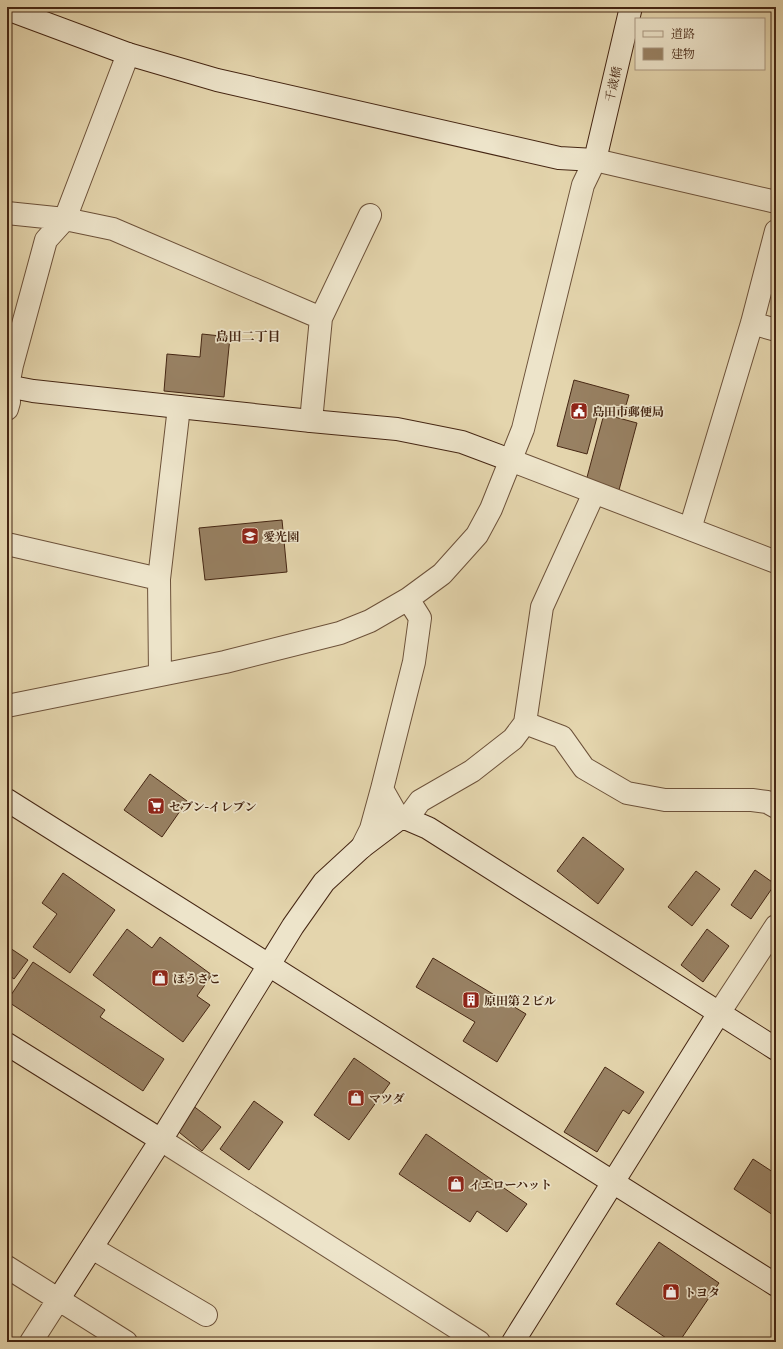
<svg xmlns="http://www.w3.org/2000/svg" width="783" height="1349" font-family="'Gentium Book Plus','Noto Serif JP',serif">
  <rect width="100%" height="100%" fill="#e4d5ad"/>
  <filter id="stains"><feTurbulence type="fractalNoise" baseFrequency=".005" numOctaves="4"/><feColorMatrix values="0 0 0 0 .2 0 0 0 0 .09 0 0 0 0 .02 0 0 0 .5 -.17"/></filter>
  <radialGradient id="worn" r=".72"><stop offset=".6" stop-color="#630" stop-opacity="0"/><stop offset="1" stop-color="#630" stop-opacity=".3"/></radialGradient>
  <path fill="#988163" stroke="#452613" d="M 202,334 L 230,337 L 224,397 L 164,391 L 167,354 L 200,357 Z
    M 574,380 L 629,395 L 624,412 L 600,406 L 587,454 L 557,446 Z
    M 604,414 L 637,423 L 619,490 L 586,481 Z
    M 282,520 L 287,572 L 205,580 L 199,528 Z
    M 150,774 L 187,801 L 162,837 L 124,810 Z
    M 583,837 L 624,869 L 598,904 L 557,871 Z
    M 755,870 L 775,884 L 751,919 L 731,905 Z
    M 696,871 L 720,889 L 692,926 L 668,907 Z
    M 63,873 L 115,910 L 70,973 L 33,947 L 57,914 L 42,903 Z
    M 127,929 L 152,948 L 160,937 L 212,975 L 197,996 L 210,1005 L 183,1042 L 93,975 Z
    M 707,929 L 729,946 L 703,982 L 681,965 Z
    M 7,946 L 28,960 L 14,979 L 7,974 Z
    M 433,958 L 526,1014 L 497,1062 L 463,1041 L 475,1022 L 416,987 Z
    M 33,962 L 105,1010 L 100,1017 L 164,1059 L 143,1091 L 7,1001 Z
    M 354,1058 L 390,1083 L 349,1140 L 314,1115 Z
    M 605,1067 L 644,1092 L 629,1114 L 623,1110 L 597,1152 L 564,1132 Z
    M 254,1101 L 283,1122 L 249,1170 L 220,1149 Z
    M 192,1105 L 221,1127 L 202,1151 L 174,1128 Z
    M 426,1134 L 527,1204 L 507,1232 L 477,1211 L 470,1222 L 399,1174 Z
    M 753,1159 L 776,1174 L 776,1217 L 734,1189 Z
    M 659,1242 L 719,1283 L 679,1342 L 672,1342 L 616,1304 Z"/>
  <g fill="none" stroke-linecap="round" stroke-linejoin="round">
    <defs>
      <path id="street" d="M 7,213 L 65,219 L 113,229 L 321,318
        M 752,323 L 776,330
        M 7,409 L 9,402 L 8,386 L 12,365 L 46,240 L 65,219 L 128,54
        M 311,421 L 321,318 L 370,215
        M 510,460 L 776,562
        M 690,529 L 752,323 L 776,231
        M 7,544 L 159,579
        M 160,675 L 159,579 L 179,407
        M 7,706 L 225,662 L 340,633 L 370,621 L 408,599 L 442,574 L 477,535 L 491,509 L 523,429 L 583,185 L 595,160 L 776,202
        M 525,723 L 562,737 L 584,768 L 627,793 L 665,800 L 752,800 L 767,802 L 776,807
        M 382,789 L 414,662 L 420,618 L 408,599
        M 407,819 L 420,801 L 472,771 L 513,739 L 525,723 L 542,607 L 594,493
        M 362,847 L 371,829 L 382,789 L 399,819
        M 719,1013 L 776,926
        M 161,1140 L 479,1342
        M 92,1248 L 206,1315
        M 7,1267 L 126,1342
        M 31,1342 L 58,1300"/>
      <path id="secondary" d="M 7,9 L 128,54 L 217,80 L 559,158 L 595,160 L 631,7
        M 7,386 L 33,391 L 179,407 L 311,421 L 397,429 L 462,442 L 510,460
        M 7,800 L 776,1285
        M 7,1044 L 161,1140
        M 58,1300 L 161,1140 L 293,926 L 324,882 L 362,847 L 399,819 L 407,819 L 428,828 L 776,1049
        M 513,1342 L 719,1013"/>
    </defs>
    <use href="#street" stroke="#6d523a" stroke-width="24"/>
    <use href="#secondary" stroke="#452613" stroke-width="24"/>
    <use href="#street" stroke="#ede4ca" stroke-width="22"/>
    <use href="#secondary" stroke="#ede4ca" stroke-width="22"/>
  </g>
  <defs>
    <symbol id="civic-square" viewBox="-11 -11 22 22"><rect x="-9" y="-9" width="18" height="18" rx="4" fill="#8f2418" stroke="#ede4ca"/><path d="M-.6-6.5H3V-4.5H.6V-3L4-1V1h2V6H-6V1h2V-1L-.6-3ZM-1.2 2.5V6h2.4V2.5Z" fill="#fff"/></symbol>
    <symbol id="school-square" viewBox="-11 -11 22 22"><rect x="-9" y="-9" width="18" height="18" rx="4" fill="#8f2418" stroke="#ede4ca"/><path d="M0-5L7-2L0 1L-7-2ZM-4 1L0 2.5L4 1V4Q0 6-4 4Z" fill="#fff"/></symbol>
    <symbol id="supermarket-square" viewBox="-11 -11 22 22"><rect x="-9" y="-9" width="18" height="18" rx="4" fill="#8f2418" stroke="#ede4ca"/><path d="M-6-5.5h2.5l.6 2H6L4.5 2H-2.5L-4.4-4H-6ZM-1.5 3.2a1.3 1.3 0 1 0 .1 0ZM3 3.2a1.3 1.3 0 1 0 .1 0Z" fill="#fff"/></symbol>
    <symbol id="shop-square" viewBox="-11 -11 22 22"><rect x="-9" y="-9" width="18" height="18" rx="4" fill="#8f2418" stroke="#ede4ca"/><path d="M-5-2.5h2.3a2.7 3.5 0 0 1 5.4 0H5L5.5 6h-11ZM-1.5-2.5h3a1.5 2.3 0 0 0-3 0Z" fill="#fff"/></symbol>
    <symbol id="building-square" viewBox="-11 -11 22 22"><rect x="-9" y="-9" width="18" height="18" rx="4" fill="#8f2418" stroke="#ede4ca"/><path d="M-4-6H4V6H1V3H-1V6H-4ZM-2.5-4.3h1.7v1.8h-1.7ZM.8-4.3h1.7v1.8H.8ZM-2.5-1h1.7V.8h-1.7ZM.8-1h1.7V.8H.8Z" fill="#fff"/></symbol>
  </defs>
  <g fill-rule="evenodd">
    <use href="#civic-square" x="569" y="401" width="20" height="20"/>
    <use href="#school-square" x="240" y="526" width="20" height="20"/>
    <use href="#supermarket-square" x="146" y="796" width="20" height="20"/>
    <use href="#shop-square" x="150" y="968" width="20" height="20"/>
    <use href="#building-square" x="461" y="990" width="20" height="20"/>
    <use href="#shop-square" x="346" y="1088" width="20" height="20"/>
    <use href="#shop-square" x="446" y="1174" width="20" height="20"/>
    <use href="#shop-square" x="661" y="1282" width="20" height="20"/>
  </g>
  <g text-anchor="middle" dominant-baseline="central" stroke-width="3.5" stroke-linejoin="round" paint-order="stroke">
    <g font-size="12" fill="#452613" stroke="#ede4ca">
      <text transform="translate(613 84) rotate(-77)">千歳橋</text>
    </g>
    <g font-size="12" font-weight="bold" fill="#452613" stroke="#ede4ca" text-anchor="start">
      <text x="592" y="411">島田市郵便局</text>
      <text x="263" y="536">愛光園</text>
      <text x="169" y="806">セブン-イレブン</text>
      <text x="173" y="978">ほうさこ</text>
      <text x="484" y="1000">原田第２ビル</text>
      <text x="369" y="1098">マツダ</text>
      <text x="469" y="1184">イエローハット</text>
      <text x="684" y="1292">トヨタ</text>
    </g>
    <g font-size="13" font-weight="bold" fill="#452613" stroke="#ede4ca">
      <text x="248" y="336">島田二丁目</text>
    </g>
  </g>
  <rect width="783" height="1349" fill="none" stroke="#e4d5ad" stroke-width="24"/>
  <rect x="8" y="8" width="767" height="1333" fill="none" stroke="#452613" stroke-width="2"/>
  <rect x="12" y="12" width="759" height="1325" fill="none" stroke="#452613"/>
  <rect x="635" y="18" width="130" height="52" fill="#ede4ca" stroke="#aa9881"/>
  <rect x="643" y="31" width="20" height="6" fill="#ede4ca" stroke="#aa9881"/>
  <text x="671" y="38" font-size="12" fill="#452613">道路</text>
  <rect x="643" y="48" width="20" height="12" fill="#988163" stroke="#aa9881"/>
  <text x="671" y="58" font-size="12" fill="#452613">建物</text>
  <rect width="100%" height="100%" filter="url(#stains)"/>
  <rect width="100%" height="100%" fill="url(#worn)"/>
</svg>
